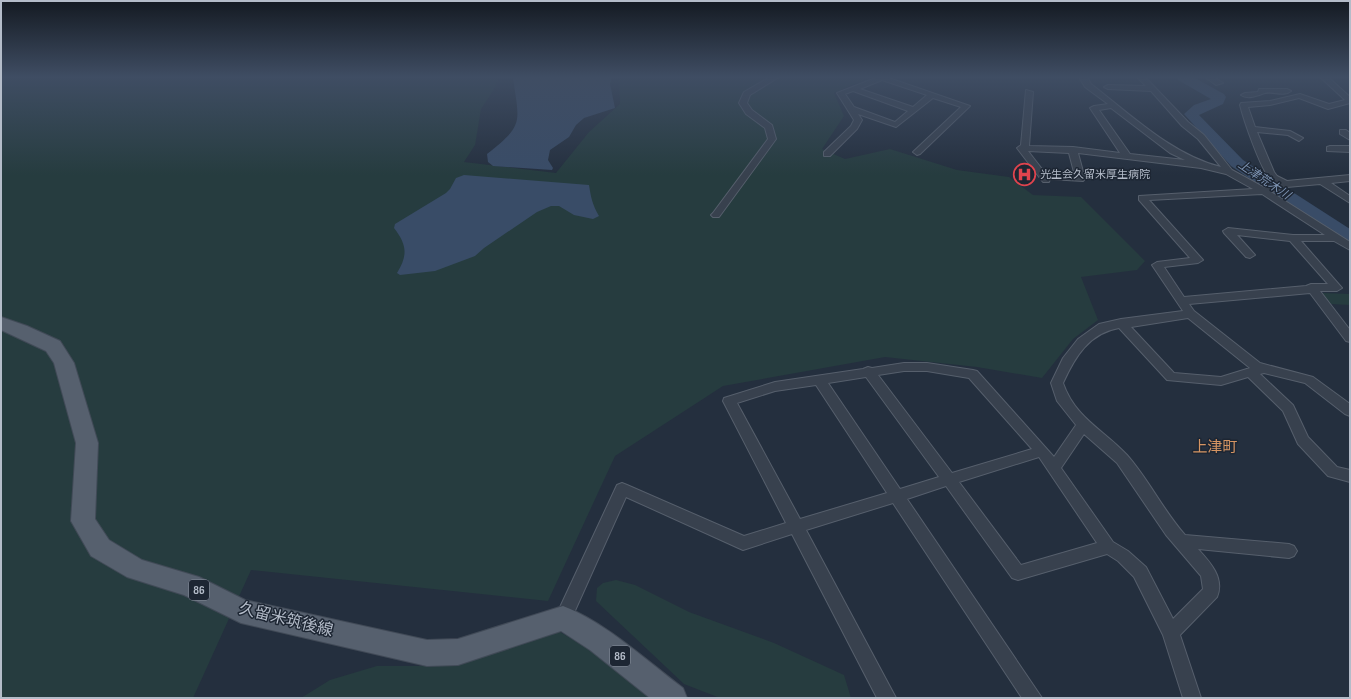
<svg xmlns="http://www.w3.org/2000/svg" width="1351" height="699" font-family="'Sofia Sans Condensed','Noto Sans JP',sans-serif">
  <rect width="100%" height="100%" fill="#242f3e"/>
  <path fill="#263c3f" d="M 1,77 L 499,77 L 493,91 L 481,109 L 475,145 L 464,162 L 556,173 L 589,132 L 620,104 L 619,77 L 870,77 L 834,93 L 844,116 L 822,149 L 845,159 L 890,149 L 957,170 L 1009,177 L 1033,195 L 1081,197 L 1145,261 L 1137,270 L 1081,277 L 1098,320 L 1073,339 L 1042,378 L 977,367 L 885,357 L 723,386 L 615,456 L 548,601 L 251,570 L 193,698 L 1,698 Z
    M 1322,293 L 1350,294 L 1350,305 L 1331,304 Z
    M 616,580 L 635,585 L 689,612 L 774,643 L 844,675 L 851,698 L 720,698 L 684,684 L 596,601 L 597,588 L 603,583 Z
    M 560,632 L 601,656 L 659,698 L 301,698 L 330,680 L 377,666 L 445,666 L 527,637 Z"/>
  <path fill="#394c67" d="M 513,77 L 612,77 L 610,84 L 615,108 L 584,118 L 576,125 L 569,137 L 550,150 L 548,160 L 553,168 L 552,170 L 493,166 L 488,162 L 487,154 C 525,124 519,123 513,77 Z
    M 464,175 L 589,185 C 591,197 592,204 599,216 L 593,219 L 574,215 L 559,206 L 551,206 L 537,212 L 484,248 L 475,256 L 435,271 L 400,275 L 397,273 C 408,255 407,245 394,228 L 395,224 L 446,193 L 450,189 L 456,178 Z"/>
  <g fill="none" stroke-linecap="round" stroke-linejoin="round">
    <path fill="#394c67" fill-rule="evenodd" d="M 1176,77 L 1193,77 L 1224,94 L 1226,97 L 1223,104 L 1199,115 L 1243,160 L 1350,229 L 1350,243 L 1343,241 L 1231,166 L 1184,114 L 1194,105 L 1211,99 L 1178,80 Z"/>
    <defs>
      <path id="street" d="M 770,77 L 779,77 L 750,95 L 747,103 L 752,110 L 772,125 L 776,139 L 719,217 L 713,217 L 711,215 L 713,213 L 768,139 L 765,128 L 746,114 L 739,103 L 744,92 Z
        M 878,77 L 886,77 L 970,106 L 920,154 L 917,155 L 913,152 L 961,107 L 933,98 L 896,127 L 858,114 L 862,120 L 857,129 L 830,156 L 824,156 L 824,152 L 851,126 L 854,120 L 837,93 ZM 882,80 L 927,95 L 913,107 L 860,89 ZM 853,91 L 908,111 L 895,122 L 854,107 L 845,94 Z
        M 1079,77 L 1087,77 L 1091,84 C 1130,114 1172,155 1221,167 L 1198,139 L 1182,126 L 1151,91 L 1108,89 L 1104,87 L 1108,85 L 1146,86 L 1137,77 L 1145,77 L 1188,122 L 1204,135 L 1232,170 L 1265,188 L 1278,184 C 1275,182 1272,181 1270,179 C 1260,167 1244,121 1240,105 L 1241,103 L 1270,101 L 1300,94 L 1329,104 L 1345,100 L 1320,77 L 1328,77 L 1350,97 L 1350,103 L 1328,109 L 1299,98 L 1270,105 L 1248,107 L 1255,127 L 1290,131 L 1303,138 L 1299,141 L 1288,135 L 1257,132 L 1274,172 L 1277,176 L 1287,181 L 1350,175 L 1350,181 L 1331,183 L 1350,196 L 1350,203 L 1320,184 L 1287,187 L 1271,192 L 1350,242 L 1350,250 L 1334,241 L 1301,241 L 1342,288 L 1337,291 L 1320,291 L 1350,330 L 1350,342 L 1346,341 L 1310,293 L 1189,304 L 1194,311 L 1260,363 L 1313,377 L 1350,404 L 1350,416 L 1345,414 L 1305,383 L 1264,373 L 1260,374 L 1293,405 L 1308,437 L 1337,467 L 1350,470 L 1350,482 L 1328,476 L 1298,444 L 1283,411 L 1248,377 L 1221,385 L 1167,380 L 1119,328 C 1089,333 1075,357 1063,383 C 1075,418 1104,430 1127,455 C 1149,480 1163,510 1185,535 L 1289,544 L 1294,546 L 1297,551 L 1294,556 L 1289,558 L 1198,549 C 1210,562 1225,578 1217,597 L 1180,635 L 1201,698 L 1183,698 L 1163,635 L 1134,577 L 1118,561 L 1107,554 L 1018,580 L 1012,578 L 946,486 L 907,499 L 1042,698 L 1022,698 L 893,503 L 806,530 L 896,698 L 877,698 L 792,534 L 743,550 L 626,497 L 569,624 L 563,626 L 557,624 L 555,618 L 617,485 L 622,483 L 627,485 L 744,536 L 786,523 L 723,401 L 724,398 L 775,382 L 863,369 L 868,367 L 872,368 L 904,363 L 927,363 L 973,370 L 977,371 L 1054,457 L 1076,425 L 1057,401 L 1051,383 L 1063,358 L 1078,339 L 1099,324 L 1121,319 L 1183,311 L 1152,265 L 1157,262 L 1190,258 L 1139,200 L 1139,196 L 1253,189 L 1226,174 L 1201,168 L 1078,153 L 1085,179 L 1083,181 L 1050,179 L 1049,182 L 1043,182 L 1017,148 L 1021,145 L 1026,90 L 1033,92 L 1029,146 L 1073,147 L 1120,153 L 1090,108 L 1094,106 L 1108,104 L 1085,87 ZM 1111,108 L 1170,153 L 1185,160 L 1130,154 L 1099,110 ZM 1028,151 L 1069,153 L 1075,176 L 1045,173 ZM 1262,194 L 1325,235 L 1293,235 L 1228,228 L 1223,231 L 1224,233 L 1246,257 L 1250,258 L 1255,255 L 1237,235 L 1290,241 L 1328,284 L 1311,284 L 1306,286 L 1184,297 L 1164,267 L 1198,263 L 1203,260 L 1149,200 ZM 1188,318 L 1250,368 L 1221,377 L 1174,373 L 1131,327 ZM 904,371 L 927,371 L 969,378 L 1032,449 L 952,473 L 878,375 ZM 866,377 L 939,477 L 900,489 L 828,383 ZM 816,385 L 887,493 L 800,519 L 737,403 L 775,391 ZM 1084,434 L 1117,463 L 1166,535 L 1201,576 L 1203,589 L 1173,619 L 1146,567 L 1128,551 L 1113,542 L 1061,468 ZM 1039,457 L 1097,543 L 1021,565 L 959,482 Z
        M 1205,77 L 1214,77 L 1223,83 L 1216,85 Z
        M 1259,89 L 1287,89 L 1291,91 C 1284,97 1273,91 1265,93 C 1259,95 1248,100 1241,95 L 1245,93 L 1258,92 Z
        M 1340,130 L 1346,130 L 1350,133 L 1350,140 L 1340,134 Z
        M 1330,146 L 1350,146 L 1350,152 L 1327,151 L 1327,147 Z"/>
      <path id="primary" d="M 1,317 L 27,326 L 60,341 L 74,363 L 98,443 L 95,519 L 109,540 L 142,560 L 199,577 L 245,600 L 427,640 L 458,639 L 563,606 C 605,622 647,661 683,688 L 687,698 L 650,698 L 590,650 L 561,631 L 458,665 L 427,666 L 241,623 L 184,595 L 127,577 L 91,556 L 71,521 L 76,443 L 54,363 L 46,351 L 1,330 Z"/>
    </defs>
    <use href="#street" stroke="#565f6c" stroke-width="2"/>
    <use href="#primary" stroke="#414a57" stroke-width="2"/>
    <use href="#street" fill="#38414e" fill-rule="evenodd"/>
    <use href="#primary" fill="#56606e" fill-rule="evenodd"/>
  </g>
  <linearGradient id="sky" x2="0" y2="1"><stop stop-color="#141a22"/><stop offset="0.44" stop-color="#3f4d63"/><stop offset="1" stop-color="#3f4d63" stop-opacity="0"/></linearGradient>
  <rect width="1351" height="175" fill="url(#sky)"/>
  <defs>
    <symbol id="hospital-ring" viewBox="-11 -11 22 22"><circle r="9.5" fill="#1d2633" stroke="#e0444e" stroke-width="1.5"/><path d="M-5-5h3v3.5h4V-5h3V5h-3V1.5h-4V5h-3Z" fill="#e0444e"/></symbol>
  </defs>
  <g fill-rule="evenodd">
    <use href="#hospital-ring" x="1012" y="162" width="25" height="25"/>
  </g>
  <g text-anchor="middle" dominant-baseline="central" stroke-width="3" stroke-linejoin="round" paint-order="stroke">
    <g font-size="11" fill="#b4bcc9" stroke="#1d2633" text-anchor="start">
      <text x="1040" y="174">光生会久留米厚生病院</text>
    </g>
    <g font-size="12" font-style="italic" fill="#7c92b1" stroke="#1d2633">
      <text transform="translate(1264 180) rotate(34)">上津荒木川</text>
    </g>
    <g fill="#1d2633" stroke="#878f9c" stroke-width="1">
      <rect x="189" y="580" width="20" height="20" rx="3"/>
      <rect x="610" y="646" width="20" height="20" rx="3"/>
    </g>
    <g font-size="12" font-weight="bold" fill="#b4bcc9">
      <text x="199" y="590">86</text>
      <text x="620" y="656">86</text>
    </g>
    <g font-size="15" fill="#d59563" stroke="#1d2633">
      <text x="1215" y="447">上津町</text>
    </g>
    <g font-size="16" fill="#b4bcc9" stroke="#1d2633">
      <text transform="translate(286 620) rotate(14)">久留米筑後線</text>
    </g>
  </g>
  <rect width="1351" height="699" fill="none" stroke="#b4bcc9" stroke-width="4"/>
</svg>
